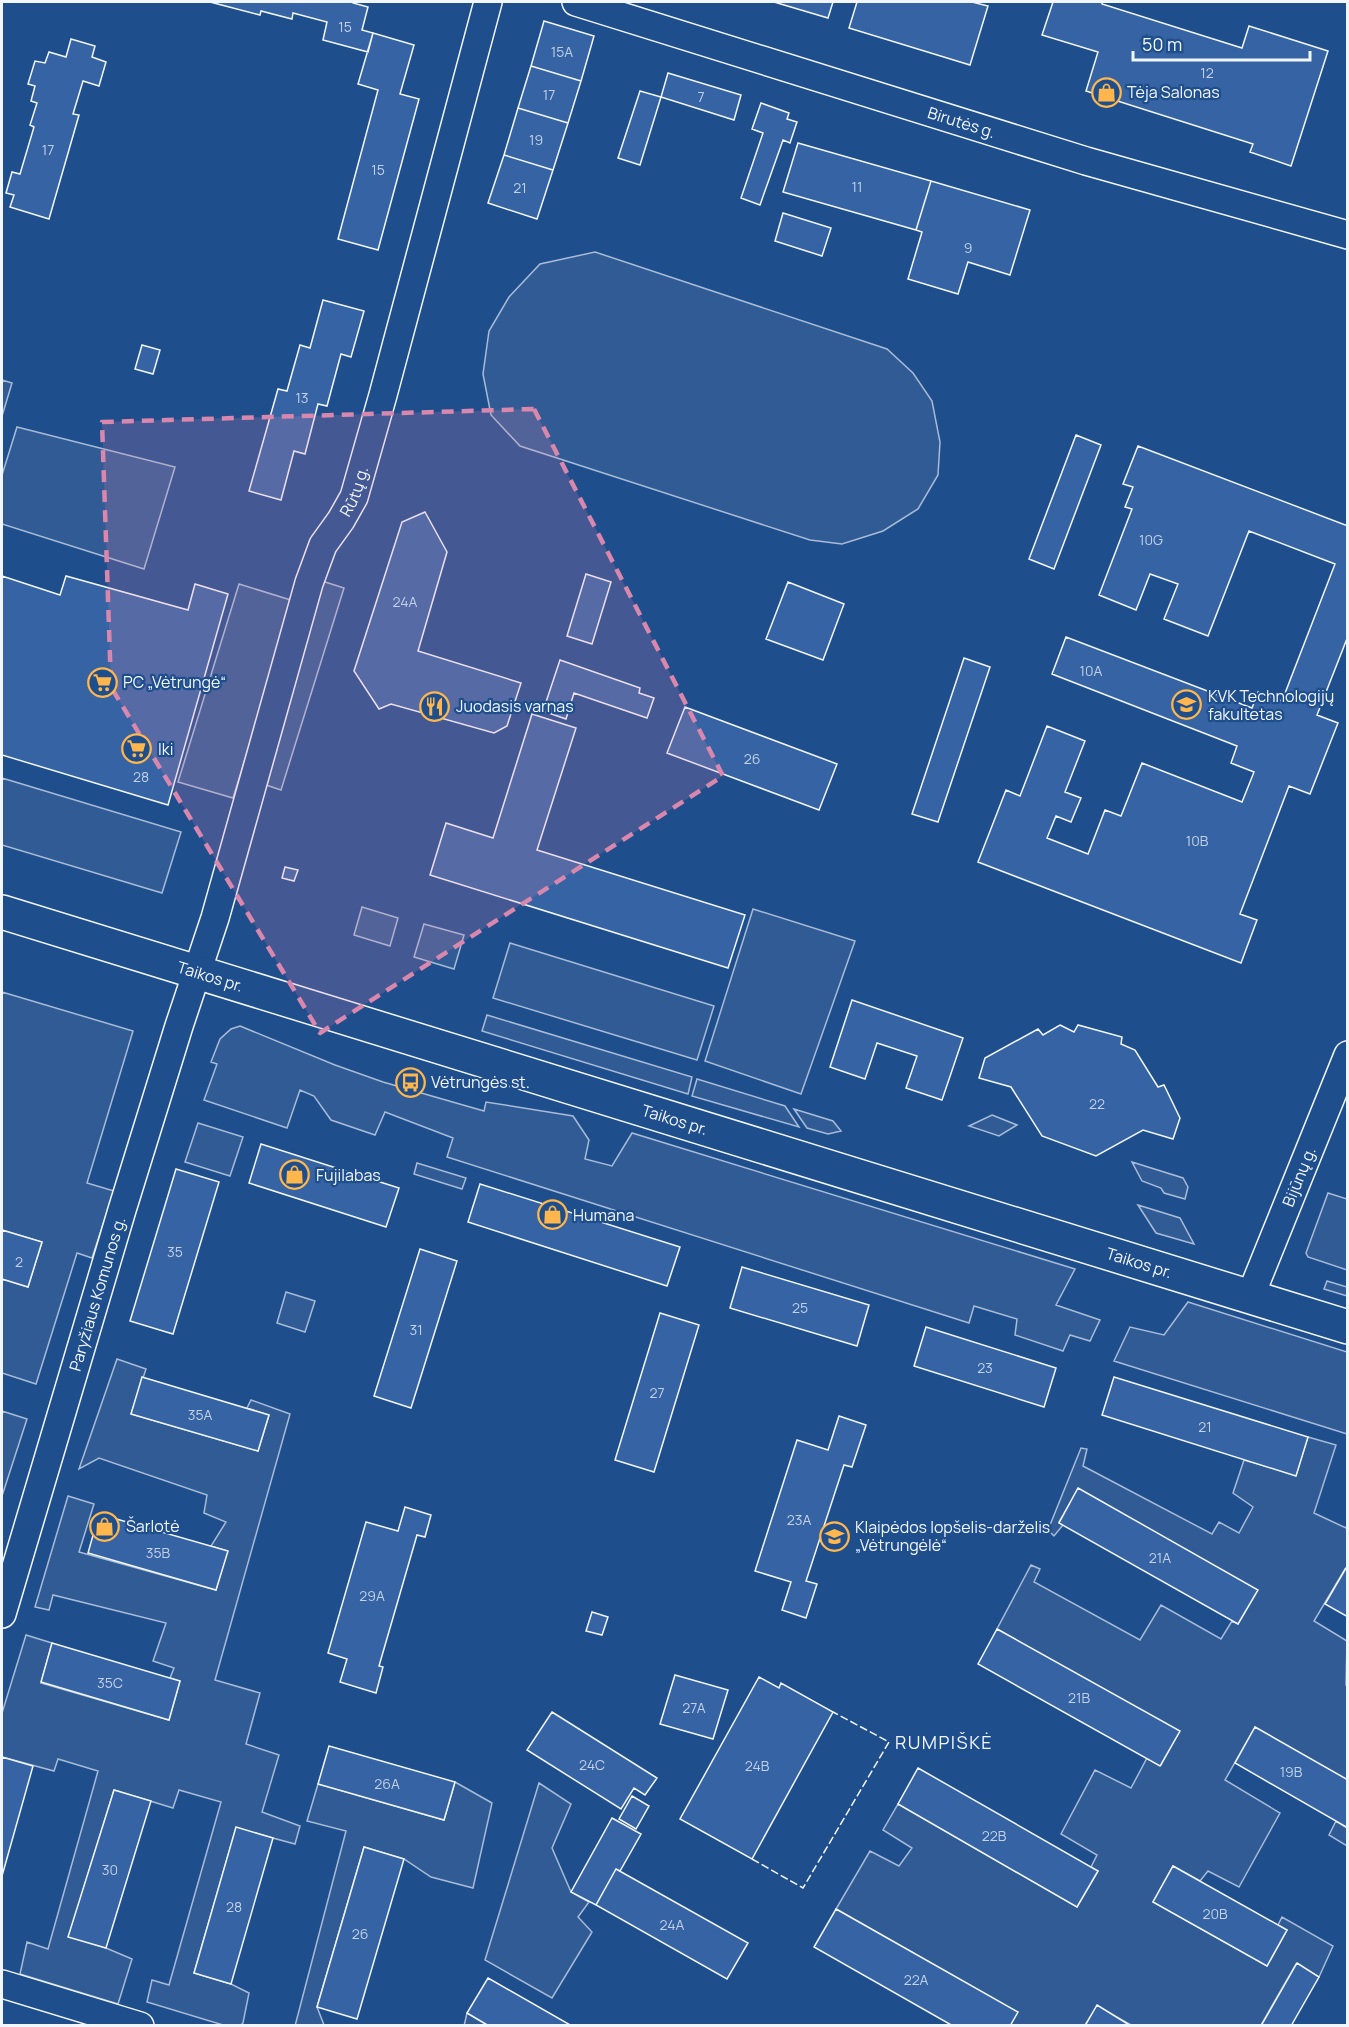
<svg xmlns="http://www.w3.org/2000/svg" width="1349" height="2027" font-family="Manrope,sans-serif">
  <rect width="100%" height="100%" fill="#1f4e8c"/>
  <path fill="#305b95" stroke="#a8bbd7" stroke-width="1.5" d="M 595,252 L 887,349 L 913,373 L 932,401 L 940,442 L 938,475 L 918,509 L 883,531 L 842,544 L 810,540 L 520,446 L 491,415 L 483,374 L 489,331 L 509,297 L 540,264 Z
    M 2,380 L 12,383 L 2,416 Z
    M 17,427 L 175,467 L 144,569 L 2,524 L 2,475 Z
    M 322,581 L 344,588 L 281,790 L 263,784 Z
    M 239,584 L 294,601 L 233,798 L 178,782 Z
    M 2,778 L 181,832 L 162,893 L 2,845 Z
    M 362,907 L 398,918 L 390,946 L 354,935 Z
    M 753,909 L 855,941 L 801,1094 L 705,1061 Z
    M 424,924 L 464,935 L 454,969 L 414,957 Z
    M 510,943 L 714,1006 L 697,1060 L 493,998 Z
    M 2,992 L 133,1031 L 87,1183 L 114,1191 L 92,1258 L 77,1253 L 36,1384 L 2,1373 L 2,1279 L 28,1287 L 42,1242 L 2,1230 Z
    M 487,1015 L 692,1077 L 688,1094 L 482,1031 Z
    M 240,1026 L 335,1065 L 383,1082 L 484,1111 L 486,1102 L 573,1116 L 589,1140 L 585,1159 L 612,1166 L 632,1133 L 1075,1269 L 1056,1305 L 1100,1320 L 1090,1341 L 1070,1335 L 1063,1351 L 1015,1335 L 1017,1319 L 974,1306 L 969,1323 L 447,1157 L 453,1138 L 385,1112 L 375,1135 L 331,1120 L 314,1096 L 300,1090 L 287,1128 L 204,1100 L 217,1064 L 211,1062 L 220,1039 L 231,1029 Z
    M 697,1079 L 785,1106 L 799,1127 L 692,1096 Z
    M 794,1109 L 833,1121 L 841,1131 L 828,1134 L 807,1128 Z
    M 992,1115 L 1017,1125 L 999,1136 L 969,1126 Z
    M 198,1123 L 243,1137 L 230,1176 L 185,1162 Z
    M 1132,1162 L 1183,1178 L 1188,1187 L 1185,1199 L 1164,1193 L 1161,1188 L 1142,1181 Z
    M 417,1163 L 466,1178 L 462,1189 L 414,1174 Z
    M 1328,1193 L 1347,1199 L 1347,1270 L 1308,1257 L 1306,1253 Z
    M 1138,1205 L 1180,1218 L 1194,1244 L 1156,1233 Z
    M 1327,1281 L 1347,1287 L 1347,1296 L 1324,1289 Z
    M 286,1292 L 315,1301 L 305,1332 L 277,1323 Z
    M 1188,1302 L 1347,1352 L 1347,1434 L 1114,1361 L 1130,1327 L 1164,1335 Z
    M 117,1359 L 146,1369 L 131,1414 L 258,1451 L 269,1415 L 247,1408 L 251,1400 L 290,1414 L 215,1680 L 260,1693 L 246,1744 L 279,1755 L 262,1812 L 300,1826 L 295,1844 L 236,1828 L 194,1973 L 231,1984 L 249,1993 L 243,2023 L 241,2025 L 223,2025 L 147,2002 L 152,1980 L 169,1985 L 221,1802 L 179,1790 L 173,1808 L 114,1790 L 69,1936 L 106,1948 L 132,1959 L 118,2004 L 20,1974 L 27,1942 L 48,1949 L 98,1771 L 58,1759 L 54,1771 L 2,1757 L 2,1713 L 26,1635 L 52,1643 L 41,1683 L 169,1720 L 180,1681 L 170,1678 L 174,1668 L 153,1661 L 166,1623 L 53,1595 L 49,1610 L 35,1607 L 68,1496 L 94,1504 L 79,1552 L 216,1590 L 227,1551 L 211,1546 L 226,1522 L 204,1513 L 207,1495 L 99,1458 L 79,1469 Z
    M 2,1411 L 27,1419 L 2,1496 Z
    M 1308,1437 L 1336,1445 L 1314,1513 L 1346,1528 L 1347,1525 L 1347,1570 L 1345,1569 L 1314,1621 L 1347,1641 L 1346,1685 L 1348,1686 L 1347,1780 L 1255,1727 L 1225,1780 L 1280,1813 L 1239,1887 L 1208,1871 L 1200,1881 L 1173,1866 L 1153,1902 L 1267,1966 L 1287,1930 L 1278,1925 L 1282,1917 L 1333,1946 L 1319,1977 L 1296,1964 L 1261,2025 L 1131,2025 L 1097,2006 L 1085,2025 L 1010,2025 L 1017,2012 L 836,1909 L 870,1851 L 899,1866 L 912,1848 L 883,1830 L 898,1804 L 1077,1907 L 1098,1871 L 1091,1867 L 1097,1855 L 1061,1834 L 1095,1770 L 1131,1788 L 1147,1758 L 1161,1765 L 1179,1732 L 997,1629 L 1031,1565 L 1040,1569 L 1034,1582 L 1140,1640 L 1161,1605 L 1221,1639 L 1232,1621 L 1238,1624 L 1257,1591 L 1078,1489 L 1059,1522 L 1063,1525 L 1054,1536 L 1048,1530 L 1081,1448 L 1087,1449 L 1083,1466 L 1212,1534 L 1219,1522 L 1239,1533 L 1253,1507 L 1233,1493 L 1244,1460 L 1296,1475 Z
    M 455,1782 L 492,1803 L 473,1888 L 431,1877 L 404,1859 L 364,1847 L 317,2007 L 324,2025 L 295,2026 L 346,1831 L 307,1821 L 318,1784 L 444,1820 Z
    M 539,1783 L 571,1804 L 552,1848 L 571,1892 L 589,1902 L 578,1917 L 592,1932 L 552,1998 L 485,1960 Z
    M 1336,1821 L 1347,1828 L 1347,1846 L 1329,1835 Z
    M 467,2013 L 489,2026 L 464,2026 Z"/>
  <path fill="#3563a3" stroke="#f2f6ff" stroke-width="1.5" d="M 210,2 L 353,2 L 353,3 L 368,7 L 362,30 L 373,33 L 368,52 L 323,40 L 327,22 L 293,13 L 292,19 L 261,11 L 260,15 Z
    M 774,2 L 833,2 L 828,18 Z
    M 857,2 L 972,2 L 988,6 L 970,65 L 849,28 Z
    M 1053,2 L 1102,2 L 1102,4 L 1242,48 L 1249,26 L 1328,51 L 1291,166 L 1250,152 L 1253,144 L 1086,91 L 1098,52 L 1042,35 Z
    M 544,21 L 594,36 L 581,81 L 531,66 Z
    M 373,33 L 414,45 L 400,94 L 419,99 L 378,250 L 338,239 L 378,90 L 358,84 Z
    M 71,39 L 95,46 L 92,57 L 106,62 L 99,86 L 83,81 L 73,114 L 79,115 L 49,219 L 10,207 L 14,195 L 6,193 L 12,172 L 20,174 L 34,127 L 30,125 L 37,103 L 31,101 L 35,86 L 28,84 L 35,61 L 45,63 L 49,52 L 66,57 Z
    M 531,66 L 581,81 L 568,123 L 518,108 Z
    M 668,73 L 741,95 L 734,120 L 661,97 Z
    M 640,91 L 661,97 L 640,165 L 618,158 Z
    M 761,103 L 789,113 L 787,119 L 797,122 L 790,143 L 783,140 L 760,205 L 741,198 L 763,133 L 752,129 Z
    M 518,108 L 568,123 L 553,170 L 504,155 Z
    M 798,143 L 931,181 L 916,230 L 783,192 Z
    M 504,155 L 553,170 L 537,219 L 488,203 Z
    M 931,181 L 1030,210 L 1010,275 L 968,262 L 958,294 L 908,279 L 922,232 L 916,230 Z
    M 783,213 L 831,228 L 822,256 L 775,241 Z
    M 323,300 L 364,311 L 351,357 L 341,354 L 327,406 L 318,404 L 305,454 L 294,451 L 281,500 L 249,491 L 278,389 L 287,391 L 300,345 L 310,348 Z
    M 142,345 L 160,350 L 153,374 L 135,369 Z
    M 1076,435 L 1101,445 L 1054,569 L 1029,559 Z
    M 1138,446 L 1348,526 L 1348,636 L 1317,715 L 1338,723 L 1310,794 L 1289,786 L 1240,914 L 1257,920 L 1241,963 L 978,862 L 1006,790 L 1020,796 L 1047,726 L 1085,741 L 1065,792 L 1081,798 L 1071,822 L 1056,816 L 1047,838 L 1088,854 L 1105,810 L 1121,816 L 1142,763 L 1242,802 L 1254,772 L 1231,763 L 1237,746 L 1052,674 L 1066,637 L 1252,708 L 1258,692 L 1282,701 L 1335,564 L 1249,531 L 1208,636 L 1164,619 L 1178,584 L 1150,574 L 1136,610 L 1099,595 L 1132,509 L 1125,507 L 1133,487 L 1123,484 Z
    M 425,512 L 447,552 L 418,651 L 521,683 L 507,726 L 494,733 L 391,704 L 379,709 L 354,671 L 402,522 Z
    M 586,574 L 611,582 L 592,644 L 567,636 Z
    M 2,576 L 60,595 L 66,576 L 188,610 L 195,584 L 228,594 L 168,805 L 2,755 Z
    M 788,582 L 844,604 L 823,660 L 766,639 Z
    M 964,658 L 990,667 L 938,822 L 912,814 Z
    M 560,660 L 640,688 L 639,693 L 654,698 L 647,718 L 574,693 L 566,719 L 543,711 Z
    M 685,707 L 837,764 L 819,810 L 667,753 Z
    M 532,714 L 576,728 L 537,850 L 745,915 L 728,968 L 430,875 L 446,823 L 493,838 Z
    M 285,867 L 298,870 L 294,881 L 282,878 Z
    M 852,1000 L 963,1038 L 942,1100 L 906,1088 L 917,1056 L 877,1043 L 865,1079 L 830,1067 Z
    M 1060,1025 L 1074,1032 L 1078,1025 L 1122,1037 L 1121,1044 L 1135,1050 L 1158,1087 L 1164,1085 L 1180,1118 L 1173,1139 L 1143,1130 L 1096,1156 L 1042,1136 L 1011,1087 L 979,1078 L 985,1058 L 1038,1029 L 1043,1035 Z
    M 261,1144 L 399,1188 L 386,1227 L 249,1183 Z
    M 176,1169 L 219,1182 L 173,1334 L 130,1321 Z
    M 480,1184 L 680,1247 L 667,1286 L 468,1222 Z
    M 2,1230 L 42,1242 L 28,1287 L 2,1279 Z
    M 420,1249 L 457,1261 L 411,1408 L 374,1396 Z
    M 742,1267 L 869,1305 L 857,1346 L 730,1308 Z
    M 660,1313 L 699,1325 L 654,1472 L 615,1460 Z
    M 926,1327 L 1056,1368 L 1044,1407 L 914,1366 Z
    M 142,1377 L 269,1415 L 258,1451 L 131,1414 Z
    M 1114,1377 L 1308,1437 L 1296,1476 L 1102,1415 Z
    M 839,1416 L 866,1425 L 852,1467 L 844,1465 L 806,1581 L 817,1584 L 806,1618 L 782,1610 L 791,1582 L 755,1571 L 797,1440 L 828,1450 Z
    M 1078,1488 L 1258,1590 L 1238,1624 L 1059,1523 Z
    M 405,1507 L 431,1515 L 425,1537 L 417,1535 L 379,1666 L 383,1667 L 376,1693 L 340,1682 L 347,1659 L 328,1653 L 366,1522 L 398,1531 Z
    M 99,1514 L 228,1551 L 216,1590 L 88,1553 Z
    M 1346,1568 L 1348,1570 L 1348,1617 L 1325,1604 Z
    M 592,1612 L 608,1617 L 602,1635 L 586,1631 Z
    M 997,1629 L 1180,1731 L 1160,1766 L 978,1664 Z
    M 52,1643 L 180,1681 L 169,1720 L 41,1682 Z
    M 675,1675 L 728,1690 L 713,1739 L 660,1724 Z
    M 759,1677 L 779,1688 L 781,1683 L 833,1712 L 752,1859 L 680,1819 Z
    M 552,1712 L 657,1778 L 645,1795 L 634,1788 L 621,1809 L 527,1750 Z
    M 1255,1727 L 1348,1780 L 1348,1828 L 1235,1763 Z
    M 329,1746 L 455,1782 L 444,1820 L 318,1784 Z
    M 2,1757 L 33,1766 L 2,1876 Z
    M 918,1768 L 1098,1871 L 1077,1907 L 898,1804 Z
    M 114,1790 L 151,1801 L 106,1948 L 68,1937 Z
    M 632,1796 L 649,1806 L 636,1829 L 619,1819 Z
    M 612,1818 L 641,1834 L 620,1871 L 616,1869 L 596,1905 L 571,1892 Z
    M 236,1827 L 273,1838 L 231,1984 L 194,1973 Z
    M 364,1847 L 404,1859 L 357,2019 L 317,2007 Z
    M 1173,1866 L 1287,1930 L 1267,1966 L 1153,1902 Z
    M 616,1869 L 748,1943 L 727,1979 L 596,1905 Z
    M 836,1909 L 1018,2012 L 1010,2026 L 953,2026 L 814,1947 Z
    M 1297,1963 L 1319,1977 L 1291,2026 L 1261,2026 Z
    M 488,1978 L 572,2026 L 489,2026 L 467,2013 Z
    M 1097,2005 L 1131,2026 L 1085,2026 Z"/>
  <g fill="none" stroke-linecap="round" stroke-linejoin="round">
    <defs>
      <g id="minor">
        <path id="s1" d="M 576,2 L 1086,161 L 1348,235"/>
        <path id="s2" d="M 1250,1297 L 1348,1055"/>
        <path id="s3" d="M 2,1614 L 122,1210 L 179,1026 L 215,918 L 309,583 L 323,545 L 341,520 L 354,497 L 383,395 L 488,2"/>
        <path d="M 2,1984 L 140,2026"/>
      </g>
      <g id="major">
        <path id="s4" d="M 2,912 L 1348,1327"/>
      </g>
    </defs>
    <use href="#minor" stroke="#f2f6ff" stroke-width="30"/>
    <use href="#major" stroke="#f2f6ff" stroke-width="36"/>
    <use href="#minor" stroke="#1f4e8c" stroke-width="27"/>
    <use href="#major" stroke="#1f4e8c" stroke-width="33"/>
    <path stroke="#f2f6ff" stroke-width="1.5" stroke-dasharray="8 3" stroke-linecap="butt" d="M 752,1859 L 803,1888 L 889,1742 L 833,1712"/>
  </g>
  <path fill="#da87ad" fill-opacity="0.2" stroke="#da87ad" stroke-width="4.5" stroke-dasharray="12 8" stroke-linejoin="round" d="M 534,409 L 723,776 L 320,1033 L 111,687 L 102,422 Z"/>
  <defs>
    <symbol id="shop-ring" viewBox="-11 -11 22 22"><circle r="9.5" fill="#1f4e8c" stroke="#ffb74d" stroke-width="1.5"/><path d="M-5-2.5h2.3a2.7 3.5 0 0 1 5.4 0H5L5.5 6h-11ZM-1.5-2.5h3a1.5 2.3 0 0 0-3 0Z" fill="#ffb74d"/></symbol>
    <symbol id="supermarket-ring" viewBox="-11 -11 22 22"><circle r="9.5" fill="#1f4e8c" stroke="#ffb74d" stroke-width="1.5"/><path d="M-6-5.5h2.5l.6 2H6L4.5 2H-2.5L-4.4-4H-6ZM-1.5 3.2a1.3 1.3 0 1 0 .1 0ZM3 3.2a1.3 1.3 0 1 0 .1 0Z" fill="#ffb74d"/></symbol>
    <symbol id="university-ring" viewBox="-11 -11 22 22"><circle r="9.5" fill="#1f4e8c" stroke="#ffb74d" stroke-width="1.5"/><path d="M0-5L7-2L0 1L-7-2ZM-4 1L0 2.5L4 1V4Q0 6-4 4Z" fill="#ffb74d"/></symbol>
    <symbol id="restaurant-ring" viewBox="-11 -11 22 22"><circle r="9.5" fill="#1f4e8c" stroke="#ffb74d" stroke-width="1.5"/><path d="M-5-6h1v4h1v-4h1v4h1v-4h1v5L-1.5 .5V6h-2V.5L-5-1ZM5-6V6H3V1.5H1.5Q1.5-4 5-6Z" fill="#ffb74d"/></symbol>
    <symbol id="bus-ring" viewBox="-11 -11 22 22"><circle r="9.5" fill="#1f4e8c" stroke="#ffb74d" stroke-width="1.5"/><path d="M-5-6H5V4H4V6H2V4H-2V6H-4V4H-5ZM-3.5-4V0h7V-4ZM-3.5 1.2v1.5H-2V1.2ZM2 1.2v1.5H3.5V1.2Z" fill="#ffb74d"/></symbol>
    <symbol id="school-ring" viewBox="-11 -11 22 22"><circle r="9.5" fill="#1f4e8c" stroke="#ffb74d" stroke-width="1.5"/><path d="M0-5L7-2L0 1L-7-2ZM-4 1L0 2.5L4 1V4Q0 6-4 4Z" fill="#ffb74d"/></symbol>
  </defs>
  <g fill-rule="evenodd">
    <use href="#shop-ring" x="1090" y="76" width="33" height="33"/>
    <use href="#supermarket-ring" x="86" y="666" width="33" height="33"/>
    <use href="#university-ring" x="1170" y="688" width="33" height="33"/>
    <use href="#restaurant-ring" x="418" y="690" width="33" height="33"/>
    <use href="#supermarket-ring" x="120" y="732" width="33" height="33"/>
    <use href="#bus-ring" x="394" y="1066" width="33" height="33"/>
    <use href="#shop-ring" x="278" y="1158" width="33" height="33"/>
    <use href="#shop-ring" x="536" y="1198" width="33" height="33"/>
    <use href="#shop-ring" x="88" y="1510" width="33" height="33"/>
    <use href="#school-ring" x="818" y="1520" width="33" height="33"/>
  </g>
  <g text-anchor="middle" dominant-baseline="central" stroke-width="4.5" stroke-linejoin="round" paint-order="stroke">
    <g font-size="14" fill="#c3d1e8">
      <text x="345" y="26">15</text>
      <text x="562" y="51">15A</text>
      <text x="1207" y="72">12</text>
      <text x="549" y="94">17</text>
      <text x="701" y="96">7</text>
      <text x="536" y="139">19</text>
      <text x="48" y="149">17</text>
      <text x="378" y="169">15</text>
      <text x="857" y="186">11</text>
      <text x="520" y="187">21</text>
      <text x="968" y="247">9</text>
      <text x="302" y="397">13</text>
      <text x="1151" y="539">10G</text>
      <text x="405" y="601">24A</text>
      <text x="1091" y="670">10A</text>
      <text x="752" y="758">26</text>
      <text x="141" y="776">28</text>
      <text x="1197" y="840">10B</text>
      <text x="1097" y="1103">22</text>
      <text x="175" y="1251">35</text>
      <text x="19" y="1261">2</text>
      <text x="800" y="1307">25</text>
      <text x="416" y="1329">31</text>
      <text x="985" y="1367">23</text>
      <text x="657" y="1392">27</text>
      <text x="200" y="1414">35A</text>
      <text x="1205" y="1426">21</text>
      <text x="799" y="1519">23A</text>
      <text x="158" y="1552">35B</text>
      <text x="1160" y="1557">21A</text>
      <text x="372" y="1595">29A</text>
      <text x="110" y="1682">35C</text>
      <text x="1079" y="1697">21B</text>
      <text x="694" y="1707">27A</text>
      <text x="592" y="1764">24C</text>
      <text x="757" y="1765">24B</text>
      <text x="1291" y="1771">19B</text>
      <text x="387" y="1783">26A</text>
      <text x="994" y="1835">22B</text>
      <text x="110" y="1869">30</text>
      <text x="234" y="1906">28</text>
      <text x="1215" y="1913">20B</text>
      <text x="672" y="1924">24A</text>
      <text x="360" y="1933">26</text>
      <text x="916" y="1979">22A</text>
    </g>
    <g font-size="16" fill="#f2f6ff" stroke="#1f4e8c" text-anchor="start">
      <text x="1127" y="92">Tėja Salonas</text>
      <text x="123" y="682">PC „Vėtrungė“</text>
      <text x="1208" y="696">KVK Technologijų<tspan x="1208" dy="18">fakultetas</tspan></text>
      <text x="456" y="706">Juodasis varnas</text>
      <text x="158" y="749">Iki</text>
      <text x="431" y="1082">Vėtrungės st.</text>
      <text x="316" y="1175">Fujilabas</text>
      <text x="573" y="1215">Humana</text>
      <text x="126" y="1526">Šarlotė</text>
      <text x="855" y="1527">Klaipėdos lopšelis-darželis<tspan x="855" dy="18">„Vėtrungėlė“</tspan></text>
    </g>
    <g font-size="16" fill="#f2f6ff" stroke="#1f4e8c">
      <text stroke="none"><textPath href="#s1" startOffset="404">Birutės g.</textPath></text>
      <text stroke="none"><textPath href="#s3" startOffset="1179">Rūtų g.</textPath></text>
      <text stroke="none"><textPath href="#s4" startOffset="218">Taikos pr.</textPath></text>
      <text stroke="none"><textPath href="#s4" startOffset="704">Taikos pr.</textPath></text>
      <text stroke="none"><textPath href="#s2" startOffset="130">Bijūnų g.</textPath></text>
      <text stroke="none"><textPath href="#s4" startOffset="1190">Taikos pr.</textPath></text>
      <text stroke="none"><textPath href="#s3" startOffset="334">Paryžiaus Komunos g.</textPath></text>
    </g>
    <g font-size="18" letter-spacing="1.5" fill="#f2f6ff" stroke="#1f4e8c">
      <text x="944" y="1742">RUMPIŠKĖ</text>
    </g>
  </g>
  <rect width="1349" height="2027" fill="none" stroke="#f2f6ff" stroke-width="6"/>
  <path d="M1133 51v9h177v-9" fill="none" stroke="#f2f6ff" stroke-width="3"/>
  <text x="1142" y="51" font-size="18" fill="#f2f6ff" stroke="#1f4e8c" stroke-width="4.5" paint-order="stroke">50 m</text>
</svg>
